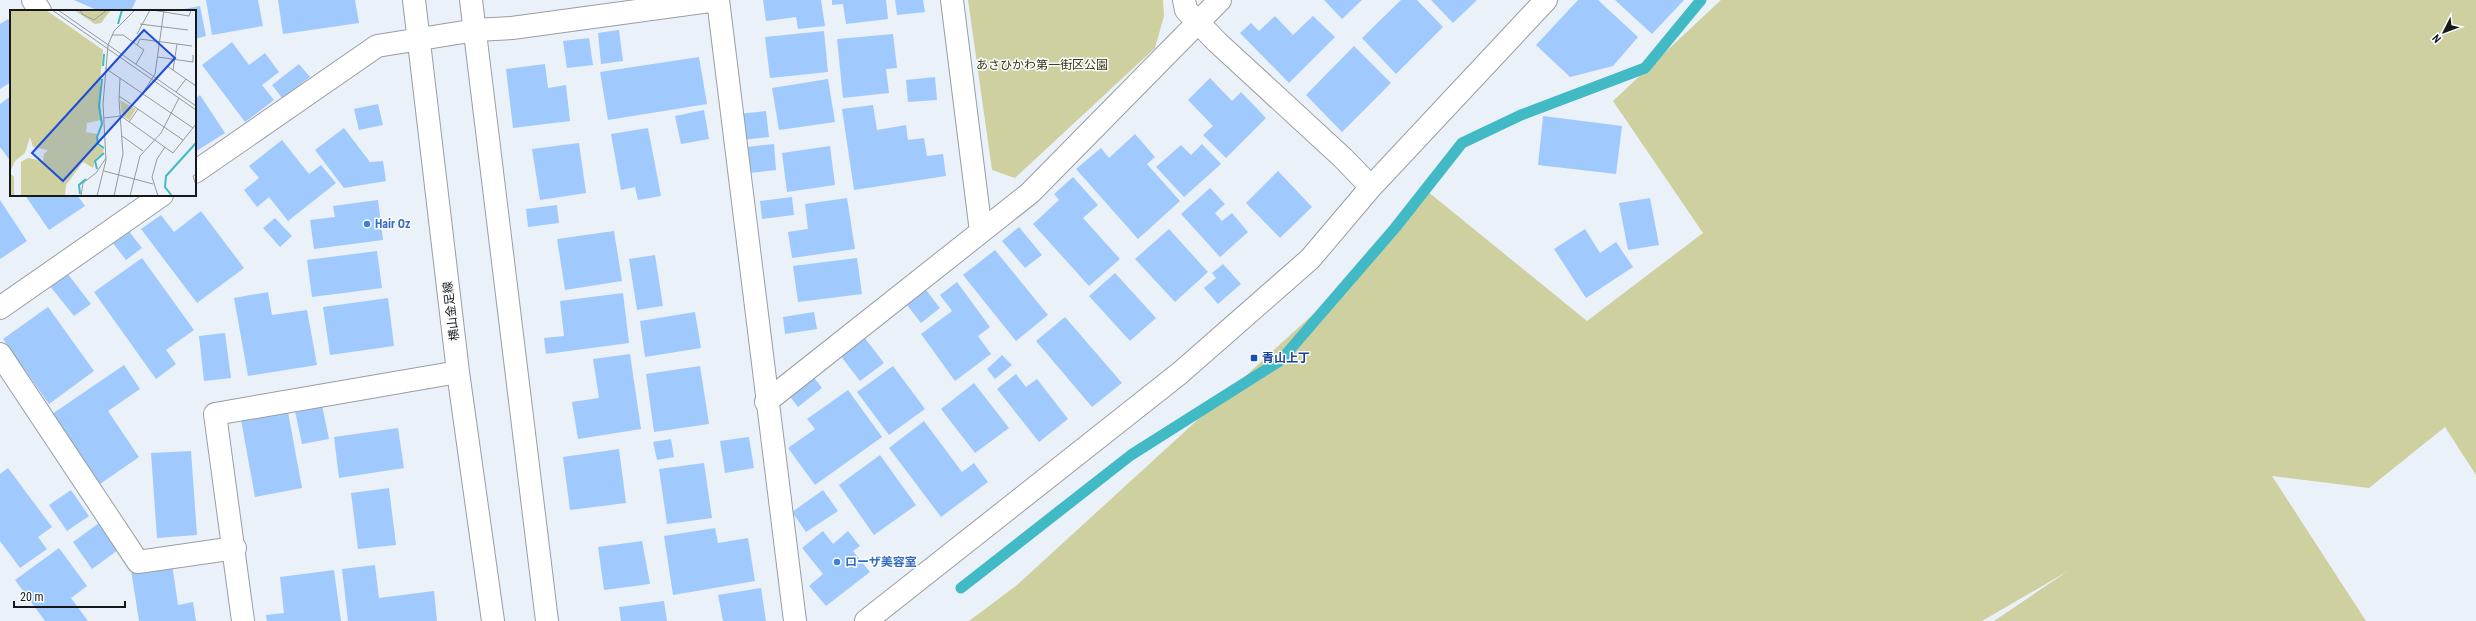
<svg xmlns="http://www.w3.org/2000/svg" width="2476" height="621" font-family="'Roboto Condensed','Noto Sans JP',sans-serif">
  <rect width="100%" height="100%" fill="#ebf1f8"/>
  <path fill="#ced09f" d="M 968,0 L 1163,0 L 1164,16 L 1155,48 L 1015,178 L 992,170 Z
    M 1721,0 L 2476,0 L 2476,475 L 2445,427 L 2369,488 L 2272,476 L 2366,621 L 1994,621 L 2068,571 L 1982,621 L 969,621 L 1017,585 L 1333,296 L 1427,191 L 1587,321 L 1703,233 L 1613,101 Z"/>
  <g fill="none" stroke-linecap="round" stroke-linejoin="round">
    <path stroke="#42bac6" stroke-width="11" d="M 961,588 L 1131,455 L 1281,360 L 1395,228 L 1462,143 L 1521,115 L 1645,68 L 1701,0"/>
  </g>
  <path fill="#a0cafd" d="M 74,0 L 136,0 L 131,11 L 99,11 Z
    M 206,0 L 258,0 L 263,26 L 212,35 Z
    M 278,0 L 355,0 L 359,23 L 283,34 Z
    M 763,0 L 821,0 L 825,26 L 798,29 L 796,17 L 766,21 Z
    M 832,0 L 886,0 L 888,19 L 846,24 L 843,4 L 832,5 Z
    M 895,0 L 923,0 L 925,12 L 897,15 Z
    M 1324,0 L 1362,0 L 1342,19 Z
    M 1401,0 L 1417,0 L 1443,27 L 1396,74 L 1362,38 Z
    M 1431,0 L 1477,0 L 1453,23 Z
    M 1578,0 L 1598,0 L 1638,37 L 1613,66 L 1570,77 L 1536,45 Z
    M 1615,0 L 1684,0 L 1652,34 Z
    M 200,6 L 206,36 L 195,39 L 195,11 L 179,10 Z
    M 1275,16 L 1293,35 L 1313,16 L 1335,37 L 1289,83 L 1240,33 L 1251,23 L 1259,31 Z
    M 8,19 L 11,22 L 11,82 L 0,89 L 0,24 Z
    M 619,30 L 623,61 L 601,64 L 598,33 Z
    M 824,31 L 828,72 L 770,78 L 765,37 Z
    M 893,34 L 897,68 L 886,69 L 889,93 L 843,98 L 837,39 Z
    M 589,38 L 593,65 L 567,68 L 563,41 Z
    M 232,42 L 249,65 L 265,53 L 279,72 L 262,85 L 274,100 L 245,122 L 202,65 Z
    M 1354,46 L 1391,83 L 1342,132 L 1306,95 Z
    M 699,57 L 707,104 L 608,120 L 600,72 Z
    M 299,64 L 310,77 L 282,98 L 272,85 Z
    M 545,64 L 548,88 L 566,85 L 570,121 L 513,128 L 506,69 Z
    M 935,77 L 937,100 L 908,102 L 906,80 Z
    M 1210,78 L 1232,101 L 1241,92 L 1266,118 L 1226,158 L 1203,135 L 1213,126 L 1188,100 Z
    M 828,79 L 835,122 L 779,130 L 772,88 Z
    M 200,95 L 225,133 L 195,152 L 195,99 Z
    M 11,96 L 11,162 L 0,147 L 0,104 Z
    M 378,104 L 383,125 L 359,130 L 354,109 Z
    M 873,105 L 877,130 L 906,125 L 908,140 L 924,138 L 927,156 L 943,154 L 946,176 L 854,190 L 842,109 Z
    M 704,110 L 709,139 L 681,144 L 675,116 Z
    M 766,111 L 769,137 L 742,140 L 739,114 Z
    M 1543,116 L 1622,126 L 1616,174 L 1538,165 Z
    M 344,128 L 370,162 L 383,161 L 386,181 L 344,188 L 315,150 Z
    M 648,128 L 661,196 L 638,200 L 635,187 L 621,190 L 611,134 Z
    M 1135,134 L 1155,157 L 1147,164 L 1180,201 L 1138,239 L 1076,169 L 1101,148 L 1109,158 Z
    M 282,140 L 309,174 L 321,165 L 336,183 L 288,221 L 269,197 L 257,207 L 244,190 L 259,178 L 249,166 Z
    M 579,143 L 586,193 L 540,200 L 532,149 Z
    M 774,144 L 776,170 L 750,173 L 747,147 Z
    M 1202,144 L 1221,164 L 1184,197 L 1156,167 L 1181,145 L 1191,155 Z
    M 830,146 L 835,185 L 787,192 L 782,153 Z
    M 1278,171 L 1312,207 L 1280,238 L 1246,203 Z
    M 1073,177 L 1098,205 L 1083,218 L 1120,259 L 1089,286 L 1033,224 L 1059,200 L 1054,194 Z
    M 1210,188 L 1225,204 L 1215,213 L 1222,221 L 1232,213 L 1248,232 L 1220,257 L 1181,214 Z
    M 25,195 L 77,195 L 85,206 L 49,230 Z
    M 792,197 L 794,215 L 762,219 L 760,201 Z
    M 847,198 L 855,249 L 792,258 L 788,232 L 808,229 L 805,204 Z
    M 1650,198 L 1659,245 L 1628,250 L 1619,203 Z
    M 0,200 L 27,241 L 0,259 Z
    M 378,200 L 383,240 L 314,249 L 310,220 L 335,217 L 333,206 Z
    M 557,205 L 559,223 L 528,227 L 526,209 Z
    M 201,211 L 244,268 L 197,303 L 141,229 L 161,215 L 174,232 Z
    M 275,218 L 292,236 L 280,247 L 263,228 Z
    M 1019,227 L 1042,255 L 1025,268 L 1002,241 Z
    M 1169,229 L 1208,272 L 1175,302 L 1135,259 Z
    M 1585,229 L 1600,253 L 1616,242 L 1633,267 L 1586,298 L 1554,249 Z
    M 128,230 L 142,248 L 126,260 L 112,242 Z
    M 614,231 L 622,281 L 565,290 L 557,239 Z
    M 995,250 L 1048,315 L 1016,341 L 963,275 Z
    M 377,251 L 382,288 L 312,297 L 307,260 Z
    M 655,255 L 663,306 L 637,310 L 629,259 Z
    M 142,258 L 194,330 L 166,350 L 176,364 L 156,379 L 94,292 Z
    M 857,258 L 862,294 L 798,302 L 793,266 Z
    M 1223,264 L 1241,284 L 1218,304 L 1204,288 L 1216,278 L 1212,273 Z
    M 67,273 L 91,304 L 74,316 L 50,286 Z
    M 1115,273 L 1156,318 L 1130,341 L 1089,296 Z
    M 957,282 L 990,327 L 978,336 L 991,354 L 955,381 L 921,334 L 952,311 L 940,295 Z
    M 926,290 L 940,308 L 921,323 L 907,305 Z
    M 268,292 L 272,315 L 307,310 L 317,365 L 248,376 L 234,298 Z
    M 623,293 L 629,343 L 546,354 L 544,338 L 564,336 L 560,301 Z
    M 388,298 L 394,346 L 330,355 L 323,307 Z
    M 48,307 L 94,371 L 49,404 L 3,339 Z
    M 695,312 L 701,348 L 645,357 L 640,321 Z
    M 814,312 L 817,329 L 785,334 L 783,317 Z
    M 1065,317 L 1122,383 L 1092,407 L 1036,341 Z
    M 225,333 L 231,378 L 204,381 L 199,336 Z
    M 864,337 L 884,363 L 860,381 L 840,355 Z
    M 630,354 L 641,429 L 578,439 L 572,402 L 599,398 L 593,359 Z
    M 1002,355 L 1012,365 L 995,379 L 987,369 Z
    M 124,365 L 140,389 L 108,411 L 139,457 L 100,484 L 52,414 Z
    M 700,366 L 709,424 L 654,432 L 646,374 Z
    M 893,366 L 925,409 L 889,435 L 857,392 Z
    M 1016,374 L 1026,387 L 1037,379 L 1068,419 L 1039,442 L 997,389 Z
    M 812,375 L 822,388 L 798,407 L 788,394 Z
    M 974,383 L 1009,428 L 975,453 L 941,409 Z
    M 848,390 L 882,437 L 815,485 L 788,448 L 815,429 L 807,419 Z
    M 322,405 L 329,439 L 302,444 L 295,411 Z
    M 288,412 L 302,488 L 255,497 L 241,420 Z
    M 924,421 L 962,472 L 974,463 L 988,482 L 941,517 L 889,448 Z
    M 398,428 L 404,468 L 339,478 L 334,437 Z
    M 749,437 L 754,468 L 725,473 L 720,441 Z
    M 671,439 L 674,457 L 657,460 L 653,442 Z
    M 619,449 L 626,503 L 570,510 L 563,457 Z
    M 191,451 L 197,535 L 157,538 L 151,453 Z
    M 880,455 L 916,505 L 874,535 L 839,485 Z
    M 704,463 L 712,518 L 667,524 L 659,469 Z
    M 8,468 L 52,527 L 38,537 L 47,549 L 20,568 L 0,541 L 0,474 Z
    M 389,488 L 396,545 L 358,549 L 351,493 Z
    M 71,490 L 89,516 L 67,531 L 49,505 Z
    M 823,490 L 838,511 L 806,532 L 792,512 Z
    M 99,523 L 118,550 L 92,569 L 73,542 Z
    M 715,528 L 718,543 L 748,538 L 755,581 L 673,595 L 664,536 Z
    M 823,531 L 833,544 L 848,531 L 860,546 L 853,551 L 870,572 L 826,606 L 809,586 L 823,574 L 802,548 Z
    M 642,541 L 650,584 L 604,590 L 598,547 Z
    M 59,548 L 87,586 L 71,598 L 88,621 L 45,621 L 15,580 Z
    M 172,564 L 178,605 L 193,602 L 196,621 L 139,621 L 131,570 Z
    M 375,565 L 379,598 L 434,591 L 437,621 L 348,621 L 342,569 Z
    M 334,570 L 341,621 L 267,621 L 266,615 L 284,613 L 280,577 Z
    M 761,588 L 766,621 L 723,621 L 718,595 Z
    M 664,601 L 667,621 L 621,621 L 619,607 Z"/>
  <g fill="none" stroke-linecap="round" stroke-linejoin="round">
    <defs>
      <path id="minor" d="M 33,0 L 40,11
        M 414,0 L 458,372 L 493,621
        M 471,0 L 547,621
        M 718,0 L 795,621
        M 952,0 L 981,232
        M 1184,0 L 1186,10 L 1217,42 L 1343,158 L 1371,187
        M 195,172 L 377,46 L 476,30 L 512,28 L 717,0
        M 0,308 L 162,195
        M 0,354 L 138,562 L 235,548
        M 766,402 L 1030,193 L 1220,0
        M 243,621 L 215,414 L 458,372
        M 866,621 L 1180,373 L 1310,259 L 1371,187 L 1546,0"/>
    </defs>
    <use href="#minor" stroke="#989ea4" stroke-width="24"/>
    <use href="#minor" stroke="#fff" stroke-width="22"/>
  </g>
  <g fill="#3f7fe0" stroke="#fcfeff" stroke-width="1.5">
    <circle cx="367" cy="224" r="4"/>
    <circle cx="837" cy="562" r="4"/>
  </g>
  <rect fill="#1a4fb4" stroke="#fcfeff" stroke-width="1.5" x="1250" y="354" width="8" height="8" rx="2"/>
  <g text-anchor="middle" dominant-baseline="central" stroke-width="3" stroke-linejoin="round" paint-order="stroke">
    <g font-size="12" fill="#353612" stroke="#fcfeff">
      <text x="1042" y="65">あさひかわ第一街区公園</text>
    </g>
    <g font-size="12" font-weight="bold" fill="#366cbe" stroke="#fcfeff" text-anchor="start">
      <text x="375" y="224">Hair Oz</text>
      <text x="845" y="562">ローザ美容室</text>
    </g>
    <g font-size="12" fill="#16181a" stroke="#fcfeff">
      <text transform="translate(451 311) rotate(-97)">横山金足線</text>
    </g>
    <g font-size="12" font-weight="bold" fill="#164399" stroke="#fcfeff" text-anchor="start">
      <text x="1262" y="358">青山上丁</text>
    </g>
  </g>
  <g transform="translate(10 10)">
    <rect width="186" height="186" fill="#ebf1f8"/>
    <path d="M 1,0 L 36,0 L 93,40 L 90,72 L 91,110 L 77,113 L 76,122 L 87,124 L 87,135 L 94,139 L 92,145 L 86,148 L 83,158 L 73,152 L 56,175 L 55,186 L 11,186 L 11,152 L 18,148 L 33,151 L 34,144 L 38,140 L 23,137 L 20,127 L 15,143 L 5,151 L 0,162 ZM 64,0 L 101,0 L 91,13 L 85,14 ZM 110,90 L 126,99 L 119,110 L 112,105 ZM 0,163 L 4,167 L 4,186 L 0,186 Z" fill="#ced09f"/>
    <path fill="none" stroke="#42bac6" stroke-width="2" d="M 108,14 L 112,0M 93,56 L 94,44M 92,69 L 89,96 L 92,114 L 87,127 L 88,134 L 94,138M 87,159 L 85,151 L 94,143M 70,184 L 69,175 L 76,169M 162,186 L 155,177 L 156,166 L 186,133"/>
    <path fill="none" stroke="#969a9f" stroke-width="1" d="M 42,0 L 186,100M 48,0 L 186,96M 70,0 L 72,4 L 84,10 L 97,0M 142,0 L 179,6 L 181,0M 130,14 L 178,20M 127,24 L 140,0M 102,25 L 113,25 L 134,40 L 126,54M 127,35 L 130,29 L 182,36M 148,47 L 183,52 L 183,45M 157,56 L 186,76M 95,58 L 183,118M 163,60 L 167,34M 166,82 L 176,69M 132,84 L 145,64 L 154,0M 109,86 L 173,130M 94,108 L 111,106 L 163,143 L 186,114M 119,112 L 128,99M 112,126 L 133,141M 94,161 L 143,174M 186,164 L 183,166 L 186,175M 71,186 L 73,173 L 86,163 L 96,148M 87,186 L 96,150 L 93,94 L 98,35 L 104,21 L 125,0M 104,186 L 113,144 L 109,90 L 110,68M 120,186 L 130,146 L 151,123 L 169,88M 148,186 L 142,167 L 147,149 L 155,137"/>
    <path fill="#1d4ed8" fill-opacity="0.15" stroke="#1d4ed8" stroke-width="2" d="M 134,20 L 165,48 L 53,171 L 22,143 Z"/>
    <rect width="186" height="186" fill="none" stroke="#16181a" stroke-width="2"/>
  </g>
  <g transform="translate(2444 32) rotate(228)" stroke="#fcfeff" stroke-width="3" paint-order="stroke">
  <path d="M0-3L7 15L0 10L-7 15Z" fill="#16181a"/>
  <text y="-6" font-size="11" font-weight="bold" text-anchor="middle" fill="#16181a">N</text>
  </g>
  <path d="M14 601v6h111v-6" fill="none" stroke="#16181a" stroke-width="2"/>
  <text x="20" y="601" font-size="12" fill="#16181a" stroke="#fcfeff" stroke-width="3" paint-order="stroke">20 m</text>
</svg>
